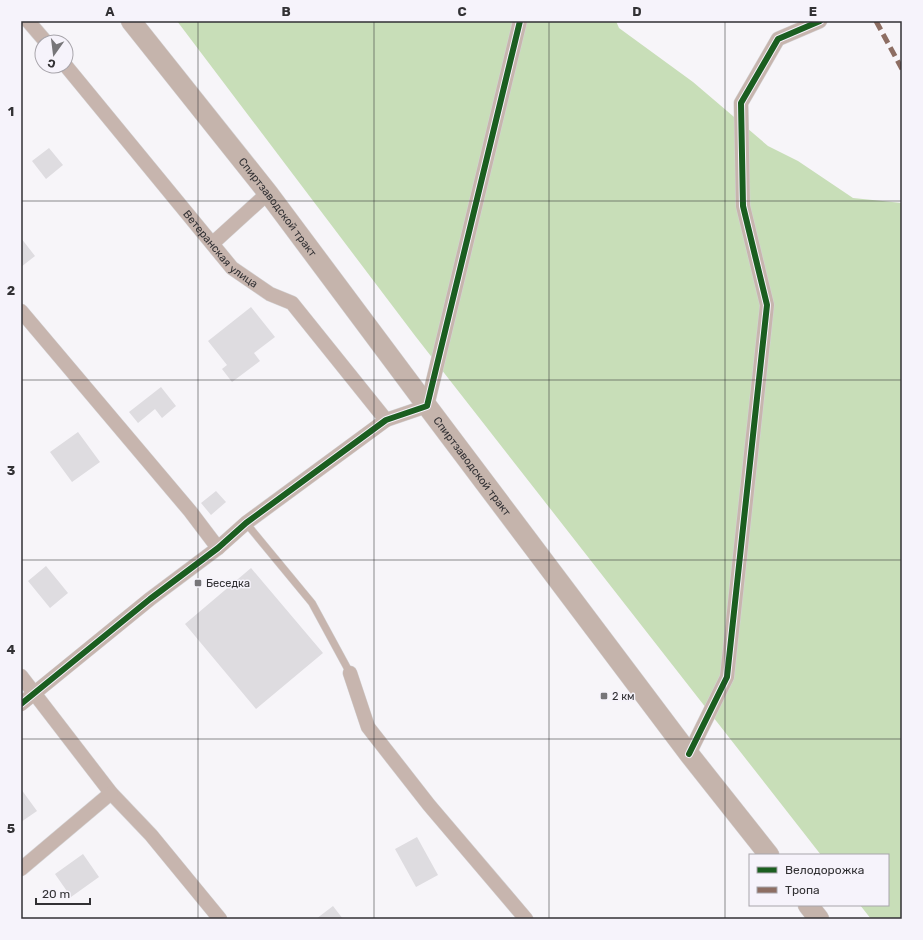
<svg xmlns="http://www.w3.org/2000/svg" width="923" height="940" font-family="Rubik,sans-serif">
  <rect width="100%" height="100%" fill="#f7f5f9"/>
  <path fill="#c8deb8" d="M 177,21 L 616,21 L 619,28 L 693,82 L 768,146 L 798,161 L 853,198 L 902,203 L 902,919 L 871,919 L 860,905 L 888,905 L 888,855 L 821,855 L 416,337 Z"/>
  <path fill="#dedce0" d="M 49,148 L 63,165 L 46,179 L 32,161 Z
    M 21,238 L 35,256 L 21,267 Z
    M 251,307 L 275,337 L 254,353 L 260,361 L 232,382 L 222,369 L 227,365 L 208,341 Z
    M 161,387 L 176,406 L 162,418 L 155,409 L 138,423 L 129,412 Z
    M 78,432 L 100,462 L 72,482 L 50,452 Z
    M 216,491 L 226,502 L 211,515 L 201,503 Z
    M 46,566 L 68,593 L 50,608 L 28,581 Z
    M 251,568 L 323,653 L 256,709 L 185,624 Z
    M 21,789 L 37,811 L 21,822 Z
    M 417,837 L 438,875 L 416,887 L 395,849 Z
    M 83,854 L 99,877 L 71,897 L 55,874 Z
    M 333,906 L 343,919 L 316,919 Z"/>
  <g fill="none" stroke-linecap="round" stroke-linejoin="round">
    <defs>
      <path id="service" d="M 246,523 L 312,603 L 350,673"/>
      <g id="minor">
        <path d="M 28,21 L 46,42"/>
        <path id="s1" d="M 66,66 L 232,268 L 270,294 L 292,303 L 386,420"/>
        <path d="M 213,243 L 268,193"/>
        <path d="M 21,311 L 190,511 L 218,548"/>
        <path d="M 350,673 L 368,727 L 429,805 L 526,919"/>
        <path d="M 21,676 L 111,793 L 151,835 L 220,919"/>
        <path d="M 21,704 L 150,599 L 218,548 L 246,523 L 386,420 L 427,406 L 520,21"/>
        <path d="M 689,754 L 727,677 L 767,305 L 743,206 L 741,103 L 778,39 L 820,21"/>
        <path d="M 21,869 L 111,793"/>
      </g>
      <g id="secondary">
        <path id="s2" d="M 131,21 L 268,193 L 427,406 L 689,754 L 769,855"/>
        <path d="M 808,905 L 819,919"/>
      </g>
    </defs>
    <use href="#service" stroke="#d4d3d5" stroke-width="8"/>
    <use href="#minor" stroke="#d4d3d5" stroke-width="15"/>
    <use href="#secondary" stroke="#d4d3d5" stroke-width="21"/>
    <use href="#service" stroke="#c7b5ae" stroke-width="7"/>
    <use href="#minor" stroke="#c7b5ae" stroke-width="14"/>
    <use href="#secondary" stroke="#c5b4ac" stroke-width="20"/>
    <path stroke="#8d6e63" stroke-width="5" stroke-dasharray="10 5" stroke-linecap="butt" d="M 876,21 L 902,69"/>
    <defs>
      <path id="cycleway" d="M 21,704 L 150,599 L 218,548 L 246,523 L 386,420 L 427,406 L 520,21
        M 689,754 L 727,677 L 767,305 L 743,206 L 741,103 L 778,39 L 820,21"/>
    </defs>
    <use href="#cycleway" stroke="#f6f3fb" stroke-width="8"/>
    <use href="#cycleway" stroke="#1b5e20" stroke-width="6"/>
  </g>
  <path fill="none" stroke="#323134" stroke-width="1" stroke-opacity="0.55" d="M 198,21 L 198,919M 374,21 L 374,919M 549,21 L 549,919M 725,21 L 725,919M 21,201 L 902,201M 21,380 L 902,380M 21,560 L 902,560M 21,739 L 902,739"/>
  <g fill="#777679" stroke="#f6f3fb" stroke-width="1.5">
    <rect x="194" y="579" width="8" height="8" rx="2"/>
    <rect x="600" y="692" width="8" height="8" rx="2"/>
  </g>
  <g text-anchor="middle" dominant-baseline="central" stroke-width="3" stroke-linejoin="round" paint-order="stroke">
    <g font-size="11" fill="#323134" stroke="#f6f3fb">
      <text stroke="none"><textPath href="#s2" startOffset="237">Спиртзаводской тракт</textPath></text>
      <text stroke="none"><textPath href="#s1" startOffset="240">Ветеранская улица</textPath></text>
      <text stroke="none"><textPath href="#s2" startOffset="561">Спиртзаводской тракт</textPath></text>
    </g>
    <g font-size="11" fill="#323134" stroke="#f6f3fb" text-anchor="start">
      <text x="206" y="583">Беседка</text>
      <text x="612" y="696">2 км</text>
    </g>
  </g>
  <rect width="923" height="940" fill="none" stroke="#f6f3fb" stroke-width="44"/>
  <rect x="749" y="854" width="140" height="52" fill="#f6f3fb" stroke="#a8a5ab"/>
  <rect x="757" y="867" width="20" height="6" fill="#1b5e20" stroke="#a8a5ab"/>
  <text x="785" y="874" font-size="12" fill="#323134">Велодорожка</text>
  <rect x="757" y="887" width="20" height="6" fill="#8d6e63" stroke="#a8a5ab"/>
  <text x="785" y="894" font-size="12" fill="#323134">Тропа</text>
  <g transform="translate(54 54) rotate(194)"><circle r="19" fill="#f6f3fb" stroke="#a8a5ab"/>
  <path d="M0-3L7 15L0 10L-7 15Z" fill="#777679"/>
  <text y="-6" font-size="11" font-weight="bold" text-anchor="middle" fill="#323134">С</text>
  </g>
  <path d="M36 898v6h54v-6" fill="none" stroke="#323134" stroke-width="2"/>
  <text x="42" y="898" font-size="12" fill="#323134" stroke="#f6f3fb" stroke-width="3" paint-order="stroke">20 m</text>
  <rect x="22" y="22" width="879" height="896" fill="none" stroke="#323134" stroke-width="1.5"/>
  <g font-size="13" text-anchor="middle" font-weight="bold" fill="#323134">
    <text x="110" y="16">A</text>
    <text x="286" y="16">B</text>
    <text x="462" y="16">C</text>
    <text x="637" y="16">D</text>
    <text x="813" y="16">E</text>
    <text x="11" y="116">1</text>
    <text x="11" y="295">2</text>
    <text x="11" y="475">3</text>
    <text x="11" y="654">4</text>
    <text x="11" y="833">5</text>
  </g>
</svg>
